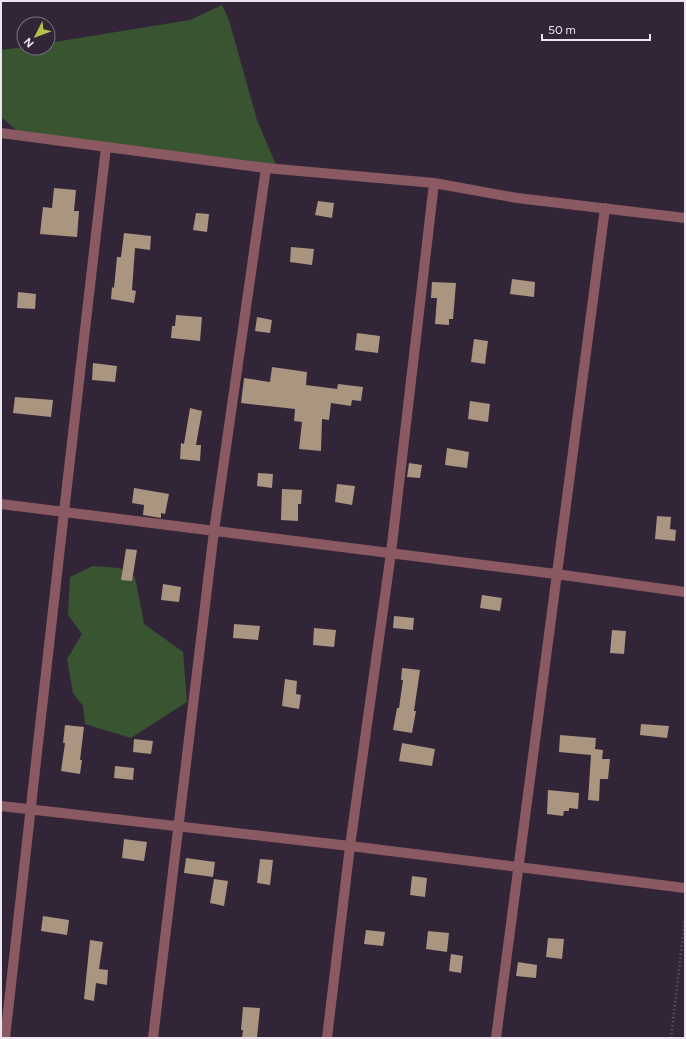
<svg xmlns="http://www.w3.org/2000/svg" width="686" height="1039" font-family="Figtree,sans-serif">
  <rect width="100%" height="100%" fill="#322538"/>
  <path fill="#385431" d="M 222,5 L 229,20 L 257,120 L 277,167 L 21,134 L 1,117 L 1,50 L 24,47 L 24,48 L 48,48 L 48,43 L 190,20 Z
    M 93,566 L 120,568 L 135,577 L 144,624 L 183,652 L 187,702 L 131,738 L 85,724 L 83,706 L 73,693 L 67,659 L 82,634 L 68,615 L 70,577 Z"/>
  <path fill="#aa9580" d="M 54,188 L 76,190 L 74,211 L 79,211 L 77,237 L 40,234 L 43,207 L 52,208 Z
    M 318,201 L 334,203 L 332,218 L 315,215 Z
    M 196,213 L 209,214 L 207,232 L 193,230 Z
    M 124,233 L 151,236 L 150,250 L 135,248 L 132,290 L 136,291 L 134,303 L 111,299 L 112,287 L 114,288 L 117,257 L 121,257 Z
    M 291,247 L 314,249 L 312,265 L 290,262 Z
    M 512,279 L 535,282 L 534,297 L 510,294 Z
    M 432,282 L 456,283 L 453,319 L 449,319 L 449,325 L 435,324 L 437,298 L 431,298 Z
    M 18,292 L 36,294 L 35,309 L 17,308 Z
    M 176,315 L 202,317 L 200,341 L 171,338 L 172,326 L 175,326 Z
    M 257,317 L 272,320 L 270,333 L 255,331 Z
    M 357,333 L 380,336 L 378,353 L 355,350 Z
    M 474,339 L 488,341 L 485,364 L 471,362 Z
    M 93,363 L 117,366 L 115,382 L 92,380 Z
    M 272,367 L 307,372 L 306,385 L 337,389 L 338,384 L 363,387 L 361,401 L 352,400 L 351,406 L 331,403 L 329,420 L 322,419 L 321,451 L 299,449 L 302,422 L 294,421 L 295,409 L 241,403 L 244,378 L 270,382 Z
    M 15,397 L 53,400 L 51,417 L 13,413 Z
    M 470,401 L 490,404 L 488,422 L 468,419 Z
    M 190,408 L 202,411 L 196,445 L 201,445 L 200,461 L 180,459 L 181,443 L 184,444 Z
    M 447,448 L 469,452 L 467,468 L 445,465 Z
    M 409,463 L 422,465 L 420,478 L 407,477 Z
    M 258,473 L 273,474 L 272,488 L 257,486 Z
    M 337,484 L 355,486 L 352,505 L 335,502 Z
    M 134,488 L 169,494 L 165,514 L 161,513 L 161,518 L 143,515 L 144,505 L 132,503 Z
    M 282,489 L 302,490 L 301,504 L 298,504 L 298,521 L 281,520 Z
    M 657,516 L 671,517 L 670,529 L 676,530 L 675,541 L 655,539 Z
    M 126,549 L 137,550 L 132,581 L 121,580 Z
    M 163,584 L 181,587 L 179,602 L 161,600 Z
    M 482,595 L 502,598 L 500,611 L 480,608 Z
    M 394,616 L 414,618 L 413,630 L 393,628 Z
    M 234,624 L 260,626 L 258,640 L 233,638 Z
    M 314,628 L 336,630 L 334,647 L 313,645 Z
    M 612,630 L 626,631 L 624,654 L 610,653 Z
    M 402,668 L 420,670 L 414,711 L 416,711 L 412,733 L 393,730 L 397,708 L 399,708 L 403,680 L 401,680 Z
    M 285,679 L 297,681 L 296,694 L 301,695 L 299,709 L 282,706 Z
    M 641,724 L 669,726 L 667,738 L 640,735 Z
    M 65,725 L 84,727 L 80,760 L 82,760 L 80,774 L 61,771 L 65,743 L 63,743 Z
    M 560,735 L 596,738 L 595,749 L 603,750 L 602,759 L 610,759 L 608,779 L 600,779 L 599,801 L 588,800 L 591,755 L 559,752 Z
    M 134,739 L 153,741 L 151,754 L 133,752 Z
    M 402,743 L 435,749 L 432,766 L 399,761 Z
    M 115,766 L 134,768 L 133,780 L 114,778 Z
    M 548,790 L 579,793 L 578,809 L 569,808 L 569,811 L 564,811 L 563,816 L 547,814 Z
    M 124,839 L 147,842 L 144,861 L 122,858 Z
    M 186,858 L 215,862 L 213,877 L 184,873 Z
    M 260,859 L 273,860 L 270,885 L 257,883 Z
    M 412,876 L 427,878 L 425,897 L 410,895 Z
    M 214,879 L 228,881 L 224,906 L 210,903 Z
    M 43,916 L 69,920 L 67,935 L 41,931 Z
    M 366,930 L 385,932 L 383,946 L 364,944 Z
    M 428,931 L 449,933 L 447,952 L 426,949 Z
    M 548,938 L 564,939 L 562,959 L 546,957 Z
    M 90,940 L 103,942 L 99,969 L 108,970 L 107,985 L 96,983 L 94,1001 L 84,999 Z
    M 451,954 L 463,956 L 461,973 L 449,971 Z
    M 518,962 L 537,965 L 536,978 L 516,976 Z
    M 243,1007 L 260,1008 L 257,1038 L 242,1038 L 243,1030 L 241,1030 Z"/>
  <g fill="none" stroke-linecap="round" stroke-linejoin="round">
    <path stroke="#6b5f70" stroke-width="2.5" stroke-dasharray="1 3" stroke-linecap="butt" d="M 671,1038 L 685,918"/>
    <path stroke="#8b5962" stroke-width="10" d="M 1,133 L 266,168 L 434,183 L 517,198 L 685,218
      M 1,504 L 556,574 L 685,592
      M 1,806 L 350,846 L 685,888
      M 5,1038 L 64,512 L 106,147
      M 153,1038 L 214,531 L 266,168
      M 327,1038 L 350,846 L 391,553 L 434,183
      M 496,1038 L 605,208"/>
  </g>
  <rect width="686" height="1039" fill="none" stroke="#ede4f1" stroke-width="4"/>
  <g transform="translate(36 36) rotate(228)"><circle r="19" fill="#322538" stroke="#7d7182"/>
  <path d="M0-3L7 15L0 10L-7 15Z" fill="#b2c34c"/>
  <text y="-6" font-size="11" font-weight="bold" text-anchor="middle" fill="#ede4f1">N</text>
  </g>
  <path d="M542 34v6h108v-6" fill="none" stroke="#ede4f1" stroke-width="2"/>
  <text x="548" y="34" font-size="12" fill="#ede4f1" stroke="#322538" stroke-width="3" paint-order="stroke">50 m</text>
</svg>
